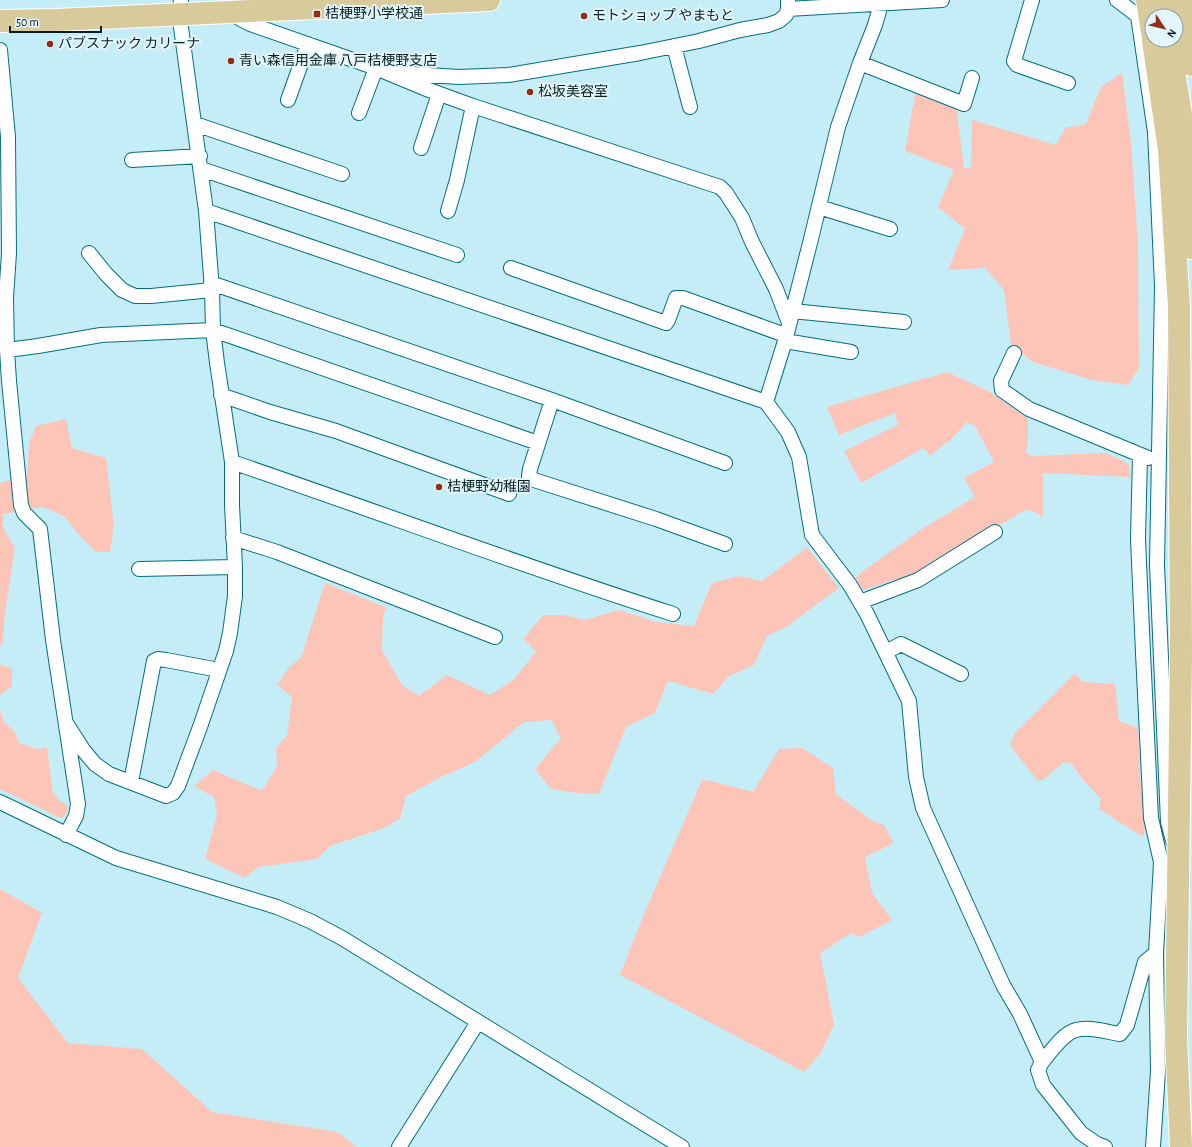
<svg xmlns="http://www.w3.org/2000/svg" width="1192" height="1147" font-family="'Alegreya Sans','Noto Sans JP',sans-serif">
  <rect width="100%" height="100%" fill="#c5edf7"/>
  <path fill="#fdc5b8" d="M 1122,73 L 1131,142 L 1138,244 L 1139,368 L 1128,385 L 1092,380 L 1033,362 L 1011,345 L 1004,290 L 985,268 L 948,270 L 965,229 L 938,207 L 954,170 L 905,151 L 916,89 L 956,106 L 964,168 L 971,168 L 972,120 L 1056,145 L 1065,128 L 1086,124 L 1101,87 Z
    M 947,372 L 990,392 L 1028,418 L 1028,443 L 1026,452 L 1032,456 L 1107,453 L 1129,464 L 1130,477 L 1043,473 L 1043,517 L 1035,512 L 1025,510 L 1004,523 L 975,536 L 915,573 L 863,590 L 855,577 L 922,529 L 975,497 L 964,478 L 994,462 L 975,426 L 967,422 L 952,438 L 930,456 L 923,448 L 861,483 L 844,451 L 898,425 L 895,413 L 839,435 L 827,407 Z
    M 66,419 L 72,448 L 106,458 L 114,526 L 110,552 L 96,552 L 80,536 L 64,516 L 43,507 L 3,514 L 3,528 L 15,548 L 5,613 L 3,639 L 0,648 L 0,483 L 27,475 L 29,443 L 36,426 Z
    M 807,547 L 839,588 L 786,627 L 767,636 L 754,665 L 729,676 L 713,694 L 668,681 L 655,713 L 626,727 L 599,794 L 567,792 L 550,788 L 535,769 L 561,738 L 551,720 L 524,722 L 475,762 L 441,777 L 406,796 L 400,819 L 384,828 L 330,846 L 317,859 L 258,867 L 245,878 L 205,859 L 217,815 L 214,797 L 194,786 L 213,770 L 262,791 L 277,766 L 276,748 L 287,735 L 292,697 L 277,685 L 290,666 L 301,658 L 325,583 L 386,607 L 383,617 L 382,650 L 402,685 L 419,696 L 447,675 L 490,695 L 514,679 L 536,651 L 523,639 L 543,615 L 564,615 L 585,620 L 618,610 L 657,622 L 694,626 L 712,583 L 739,576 L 762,581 Z
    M 0,665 L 12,668 L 12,686 L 0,695 Z
    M 1075,673 L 1082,682 L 1115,684 L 1119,721 L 1138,728 L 1140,779 L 1146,825 L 1143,837 L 1099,809 L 1101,799 L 1084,781 L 1071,763 L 1064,762 L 1043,780 L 1037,780 L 1010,745 L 1015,733 Z
    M 0,709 L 4,722 L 15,732 L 19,743 L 36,749 L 47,748 L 53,793 L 60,801 L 66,804 L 68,811 L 64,817 L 60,818 L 0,789 Z
    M 802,748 L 833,768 L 836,794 L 871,820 L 884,825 L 894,843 L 865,857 L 872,893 L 892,920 L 859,937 L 851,933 L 820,953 L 834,1024 L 821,1053 L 804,1072 L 620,975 L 644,914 L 702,780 L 711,781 L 753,792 L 779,749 Z
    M 0,889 L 42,913 L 18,978 L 68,1043 L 142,1049 L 212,1112 L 337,1132 L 357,1147 L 0,1147 Z"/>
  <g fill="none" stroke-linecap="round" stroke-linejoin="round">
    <defs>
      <path id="street" d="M 1032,0 L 1014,61 L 1017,65 L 1068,83
        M 1117,0 L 1138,16 L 1155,132 L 1162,286 L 1157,565 L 1168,822 L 1173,841
        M 881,4 L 875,25 L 860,63 L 838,127 L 811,239 L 785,341 L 766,402 L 788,432 L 799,457 L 812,535 L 850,585 L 867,614 L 909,701 L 916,777 L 923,808 L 1003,985 L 1020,1014 L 1042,1062 L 1038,1070 L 1043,1085 L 1081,1133 L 1097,1144 L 1105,1147
        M 788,9 L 942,0
        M 230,13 L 250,24 L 376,68 L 429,90 L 473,106 L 720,187 L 726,193 L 742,218 L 752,242 L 776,289 L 789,323
        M 674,46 L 690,107
        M 0,50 L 8,137 L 9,253 L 6,298 L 7,350 L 9,381 L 21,505 L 24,513 L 40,529 L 53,640 L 78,804 L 76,816 L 66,835
        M 860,63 L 964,104 L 972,78
        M 397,73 L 459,77 L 508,75 L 640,53 L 699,41 L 740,30 L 768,25 L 779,21 L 786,15 L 788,9 L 788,0
        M 288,100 L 308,44
        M 359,113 L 376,68
        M 195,124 L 342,174
        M 421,148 L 439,94
        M 132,160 L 200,156
        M 201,169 L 457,255
        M 819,207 L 890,229
        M 206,211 C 393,274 579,340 766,402
        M 448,211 L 457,180 L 473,106
        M 89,253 L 106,274 L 122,290 L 135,296 L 151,296 L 212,290
        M 511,268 L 663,322 L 666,323 L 668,320 L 676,298 L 683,298 L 785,335
        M 211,283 L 552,400 L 725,463
        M 792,311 L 904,322
        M 785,341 L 851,352
        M 7,350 L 38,346 L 101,335 L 213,330 L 538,443
        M 1014,353 L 1001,381 L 1002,390 L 1029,409 L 1148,458
        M 221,395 L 270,412 L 336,431 L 509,494
        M 552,400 L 530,469 L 529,476 L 534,480 L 656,519 L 725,544
        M 1140,456 L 1138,539 L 1143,653 L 1151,818 L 1161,862 L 1156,953 L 1158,1071 L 1153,1147
        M 232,462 C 379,512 525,567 673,614
        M 233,538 L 277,552 L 495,637
        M 139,569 L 235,567
        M 860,602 L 918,580 L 995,532
        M 886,652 L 901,644 L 961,674
        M 66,723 L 84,751 L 95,764 L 109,774 L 166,796 L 173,793 L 178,786 L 200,727 L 226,651 L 230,633 L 235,596 L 235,567 L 232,505 L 232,462 L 217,363 L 213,330 L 212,290 L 206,211 L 179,13 L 181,0
        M 131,782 L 154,661 L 158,659 L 166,660 L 219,670
        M 0,802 L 116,858 L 277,907 L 310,921 L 342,938 L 682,1147
        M 1042,1062 C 1050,1053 1063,1033 1076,1030 C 1088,1026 1107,1032 1120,1034 L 1127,1025 L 1145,962 L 1156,953
        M 399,1147 L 478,1022"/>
      <path id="primary" d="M 1147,0 L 1152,32
        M 1163,0 L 1166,16
        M 1184,0 L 1192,65
        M 0,21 L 56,20 L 489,0
        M 1153,40 L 1169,150 L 1179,307 L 1181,654 L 1176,1038 L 1181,1147
        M 1169,40 L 1181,114 L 1192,248"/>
    </defs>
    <use href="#street" stroke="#016f81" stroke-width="16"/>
    <use href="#primary" stroke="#fff" stroke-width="24"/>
    <use href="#street" stroke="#fff" stroke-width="14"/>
    <use href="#primary" stroke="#d8ca9b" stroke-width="22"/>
  </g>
  <g fill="#952d15" stroke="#e2f6fb" stroke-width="1.5">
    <rect x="313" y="10" width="8" height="8" rx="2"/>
    <circle cx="584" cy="16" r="4"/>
    <circle cx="50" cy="44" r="4"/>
    <circle cx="231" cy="61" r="4"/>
    <circle cx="530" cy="92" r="4"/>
    <circle cx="439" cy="487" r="4"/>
  </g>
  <g text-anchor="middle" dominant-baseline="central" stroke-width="4" stroke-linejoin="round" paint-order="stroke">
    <g font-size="14" fill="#062025" stroke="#e2f6fb" text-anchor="start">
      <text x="325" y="14">桔梗野小学校通</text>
      <text x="592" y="16">モトショップ やまもと</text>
      <text x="58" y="44">パブスナック カリーナ</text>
      <text x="239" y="61">青い森信用金庫 八戸桔梗野支店</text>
      <text x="538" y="92">松坂美容室</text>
      <text x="447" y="487">桔梗野幼稚園</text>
    </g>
  </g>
  <g transform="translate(1164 28) rotate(125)"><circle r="19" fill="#e2f6fb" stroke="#8aa0a5"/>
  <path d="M0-3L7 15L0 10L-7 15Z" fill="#952d15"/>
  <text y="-6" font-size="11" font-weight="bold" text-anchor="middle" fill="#062025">N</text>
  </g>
  <path d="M10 26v6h91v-6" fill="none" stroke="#062025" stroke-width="2"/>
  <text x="16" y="26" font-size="12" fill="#062025" stroke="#e2f6fb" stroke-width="3" paint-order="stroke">50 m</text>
</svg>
